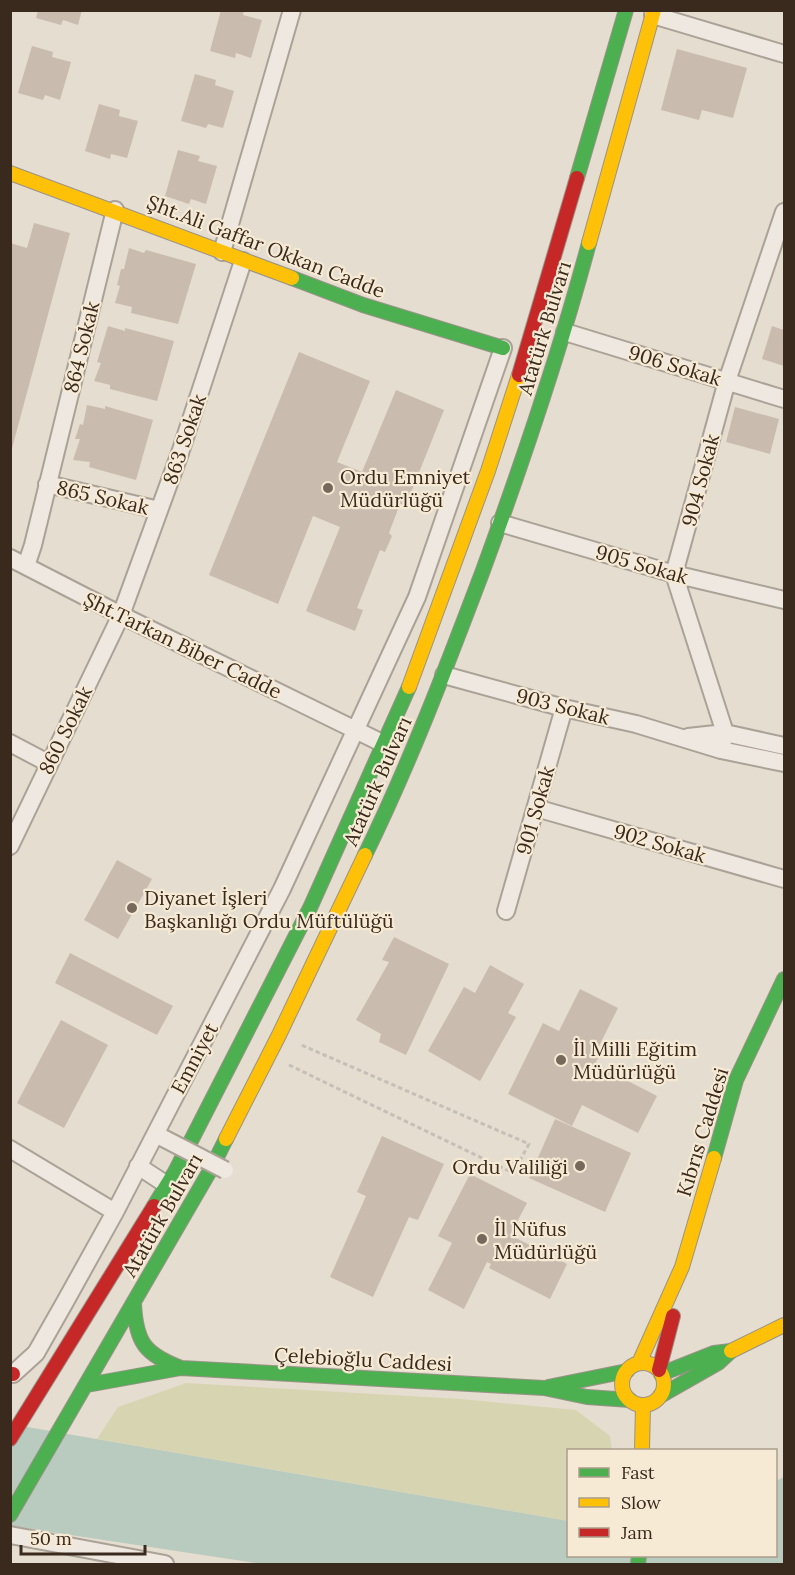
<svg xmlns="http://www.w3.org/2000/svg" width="795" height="1575" font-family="Lora,serif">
  <rect width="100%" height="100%" fill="#e5ddcf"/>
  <path fill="#d7d5b1" d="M 186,1383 L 461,1399 L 576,1410 L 610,1436 L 612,1450 L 568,1450 L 568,1521 L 97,1439 L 118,1407 Z"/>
  <path fill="#b9cabf" d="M 10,1424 L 568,1521 L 568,1556 L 776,1556 L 776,1481 L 784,1477 L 784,1564 L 262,1564 L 11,1526 Z"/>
  <path fill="#cabbaf" d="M 38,10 L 82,10 L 78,25 L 63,20 L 61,25 L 36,18 Z
    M 221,10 L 244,10 L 243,15 L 262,20 L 251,58 L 236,53 L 235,58 L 210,51 Z
    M 32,46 L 53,52 L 52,57 L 71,62 L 60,100 L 45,95 L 43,100 L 18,93 Z
    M 677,49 L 747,68 L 733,118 L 702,110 L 699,120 L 661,110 Z
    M 195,74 L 216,80 L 215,85 L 234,91 L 223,128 L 208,124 L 206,128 L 181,121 Z
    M 99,104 L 120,110 L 119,116 L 138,121 L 127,158 L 111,154 L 110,159 L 85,151 Z
    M 178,150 L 200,156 L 198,161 L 217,166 L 206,204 L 191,199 L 189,204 L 165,196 Z
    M 34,223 L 70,233 L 11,452 L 10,243 L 27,248 Z
    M 129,248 L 144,253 L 146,250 L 196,264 L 178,324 L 131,313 L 132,307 L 115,303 L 120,286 L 117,285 L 121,269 L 124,269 Z
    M 108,326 L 125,331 L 125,328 L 174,341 L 157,401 L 110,389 L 110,385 L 94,381 L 101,363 L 97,362 Z
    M 772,326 L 784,330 L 784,366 L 762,359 Z
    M 299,352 L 370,381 L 337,462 L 362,472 L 396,390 L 444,410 L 406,505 L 400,504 L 389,533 L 392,536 L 385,552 L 380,550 L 357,608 L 363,610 L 355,631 L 306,611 L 340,527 L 313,516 L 278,604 L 209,575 Z
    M 87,405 L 105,409 L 105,406 L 153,420 L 136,480 L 89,467 L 90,462 L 73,460 L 80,439 L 75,439 L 80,424 L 83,425 Z
    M 735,407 L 779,419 L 770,454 L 726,442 Z
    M 117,860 L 152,879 L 118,939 L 84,920 Z
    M 394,937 L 449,964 L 406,1055 L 379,1042 L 381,1034 L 356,1020 L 389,962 L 382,960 Z
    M 70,953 L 173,1006 L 157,1035 L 55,983 Z
    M 490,965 L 524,984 L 508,1013 L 516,1017 L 480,1081 L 428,1051 L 464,987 L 475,993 Z
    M 580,989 L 618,1008 L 595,1054 L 599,1056 L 595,1064 L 657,1096 L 638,1133 L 582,1105 L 572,1126 L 508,1094 L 543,1023 L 559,1031 Z
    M 61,1020 L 108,1045 L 64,1128 L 17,1103 Z
    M 555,1119 L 631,1153 L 605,1212 L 529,1178 Z
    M 382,1136 L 444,1164 L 418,1220 L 409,1217 L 373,1297 L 330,1277 L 366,1196 L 357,1192 Z
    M 470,1174 L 527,1203 L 510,1235 L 567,1264 L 550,1299 L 489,1268 L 491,1264 L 487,1262 L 464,1309 L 428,1290 L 452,1243 L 438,1236 Z"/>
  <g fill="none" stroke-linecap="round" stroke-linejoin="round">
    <defs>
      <path id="street" d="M 653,15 L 784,54
        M 222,252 L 292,10
        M 565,332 L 784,399
        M 47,484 L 159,510
        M 500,523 L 674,574 L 784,600
        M 10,558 L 121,615 L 384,744
        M 26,566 L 33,545 L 115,210
        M 444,675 L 564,708 L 636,724 L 721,750 L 784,763
        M 688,737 L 725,733 L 784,746
        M 10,743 L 48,763
        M 721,750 L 725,733 L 674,574 L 727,381 L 784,212
        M 536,808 L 784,879
        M 10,846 L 121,615 L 180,453 L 243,261
        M 506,911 L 564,708
        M 10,1149 L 115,1212
        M 138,1166 L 167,1185
        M 13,1374 L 36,1353 L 65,1302 L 115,1212 L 282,889 L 417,597 L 503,348
        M 10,1535 L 165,1564"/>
      <path id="fast" d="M 577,178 L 626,10
        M 292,278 L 363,305 L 503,348
        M 365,855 C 410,763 446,668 482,573 C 522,464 559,355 589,243
        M 714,1158 L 736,1080 L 784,979
        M 154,1206 L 175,1172 L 310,908 L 409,687
        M 134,1304 C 136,1343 145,1354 181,1368
        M 87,1385 L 181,1368 L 544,1388 L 587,1397 L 630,1400
        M 548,1387 L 627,1371
        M 660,1396 L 718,1363 L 731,1351 L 714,1353 L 661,1374
        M 10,1515 L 211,1169 L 226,1139
        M 638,1564 L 639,1556"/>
      <path id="slow" d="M 10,173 L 292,278
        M 589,243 L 654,10
        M 409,687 L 488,471 L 519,375
        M 226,1139 L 279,1035 L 365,855
        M 731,1351 L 784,1325
        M 639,1363 L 682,1267 L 714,1158
        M622 1384a21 21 0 1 1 42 0a21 21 0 1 1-42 0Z
        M 642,1450 L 643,1405"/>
      <path id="jam" d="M 519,375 L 577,178
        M 659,1370 L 673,1316
        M 10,1374 L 13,1374
        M 10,1439 L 154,1206"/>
    </defs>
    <use href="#street" stroke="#aba297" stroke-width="20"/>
    <use href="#fast" stroke="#9a9288" stroke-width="16"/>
    <use href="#slow" stroke="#9a9288" stroke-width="16"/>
    <use href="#jam" stroke="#9a9288" stroke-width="16"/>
    <path stroke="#c6bfb7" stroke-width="3" stroke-dasharray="4.5 3" stroke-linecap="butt" d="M 289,1065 L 513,1173 L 529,1144 L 299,1044"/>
    <use href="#street" stroke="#eee8e0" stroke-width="16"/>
    <use href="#fast" stroke="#4caf50" stroke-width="14"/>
    <use href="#slow" stroke="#ffc107" stroke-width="14"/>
    <use href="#jam" stroke="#c62828" stroke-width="14"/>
    <defs>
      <path id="street-bridge" d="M 163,1138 L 225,1170"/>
    </defs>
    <use href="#street-bridge" stroke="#aba297" stroke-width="20" stroke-linecap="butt"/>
    <use href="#street-bridge" stroke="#eee8e0" stroke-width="16"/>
  </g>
  <g fill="#76695c" stroke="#f6ead4" stroke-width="2">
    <circle cx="328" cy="488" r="6"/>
    <circle cx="132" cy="908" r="6"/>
    <circle cx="561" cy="1060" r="6"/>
    <circle cx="580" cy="1166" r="6"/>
    <circle cx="482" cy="1239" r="6"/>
  </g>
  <g text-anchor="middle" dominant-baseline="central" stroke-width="4.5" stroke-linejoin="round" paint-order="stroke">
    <g font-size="20" fill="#3a2a1e" stroke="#f6ead4">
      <text transform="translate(266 246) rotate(21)">Şht.Ali Gaffar Okkan Cadde</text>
      <text transform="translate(544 328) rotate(-73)">Atatürk Bulvarı</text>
      <text transform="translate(81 347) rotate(-76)">864 Sokak</text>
      <text transform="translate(675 365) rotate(17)">906 Sokak</text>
      <text transform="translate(184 439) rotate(-71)">863 Sokak</text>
      <text transform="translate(700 480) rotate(-75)">904 Sokak</text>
      <text transform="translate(103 497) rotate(13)">865 Sokak</text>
      <text transform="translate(642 564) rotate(16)">905 Sokak</text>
      <text transform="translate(183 645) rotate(26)">Şht.Tarkan Biber Cadde</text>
      <text transform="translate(563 706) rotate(14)">903 Sokak</text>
      <text transform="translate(65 730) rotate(-64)">860 Sokak</text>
      <text transform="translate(377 781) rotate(-66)">Atatürk Bulvarı</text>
      <text transform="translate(535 810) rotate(-74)">901 Sokak</text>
      <text transform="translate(660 843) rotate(16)">902 Sokak</text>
      <text transform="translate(194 1058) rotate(-62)">Emniyet</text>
      <text transform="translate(702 1132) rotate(-73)">Kıbrıs Caddesi</text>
      <text transform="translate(162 1215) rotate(-60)">Atatürk Bulvarı</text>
      <text transform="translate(363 1359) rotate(3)">Çelebioğlu Caddesi</text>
    </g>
    <g font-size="20" fill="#3a2a1e" stroke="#f6ead4" text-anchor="start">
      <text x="340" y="476">Ordu Emniyet<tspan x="340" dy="23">Müdürlüğü</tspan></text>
      <text x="144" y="897">Diyanet İşleri<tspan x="144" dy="23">Başkanlığı Ordu Müftülüğü</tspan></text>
      <text x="573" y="1048">İl Milli Eğitim<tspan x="573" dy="23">Müdürlüğü</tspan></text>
      <text x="568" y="1166" text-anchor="end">Ordu Valiliği</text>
      <text x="494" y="1228">İl Nüfus<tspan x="494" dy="23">Müdürlüğü</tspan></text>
    </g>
  </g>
  <rect width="795" height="1575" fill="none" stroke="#3a2a1e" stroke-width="24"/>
  <rect x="567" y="1449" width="210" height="108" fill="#f6ead4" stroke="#ab9d8b" stroke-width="1.5"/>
  <rect x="579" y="1468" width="30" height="9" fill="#4caf50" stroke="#ab9d8b" stroke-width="1.5"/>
  <text x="621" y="1479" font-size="18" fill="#3a2a1e">Fast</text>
  <rect x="579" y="1498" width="30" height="9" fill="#ffc107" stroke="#ab9d8b" stroke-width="1.5"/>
  <text x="621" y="1509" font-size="18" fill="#3a2a1e">Slow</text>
  <rect x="579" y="1528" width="30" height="9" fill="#c62828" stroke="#ab9d8b" stroke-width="1.5"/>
  <text x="621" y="1539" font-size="18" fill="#3a2a1e">Jam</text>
  <path d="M21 1545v9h124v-9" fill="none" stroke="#3a2a1e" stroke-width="3"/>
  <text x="30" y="1545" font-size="18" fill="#3a2a1e" stroke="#f6ead4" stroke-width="4.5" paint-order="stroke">50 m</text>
</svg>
